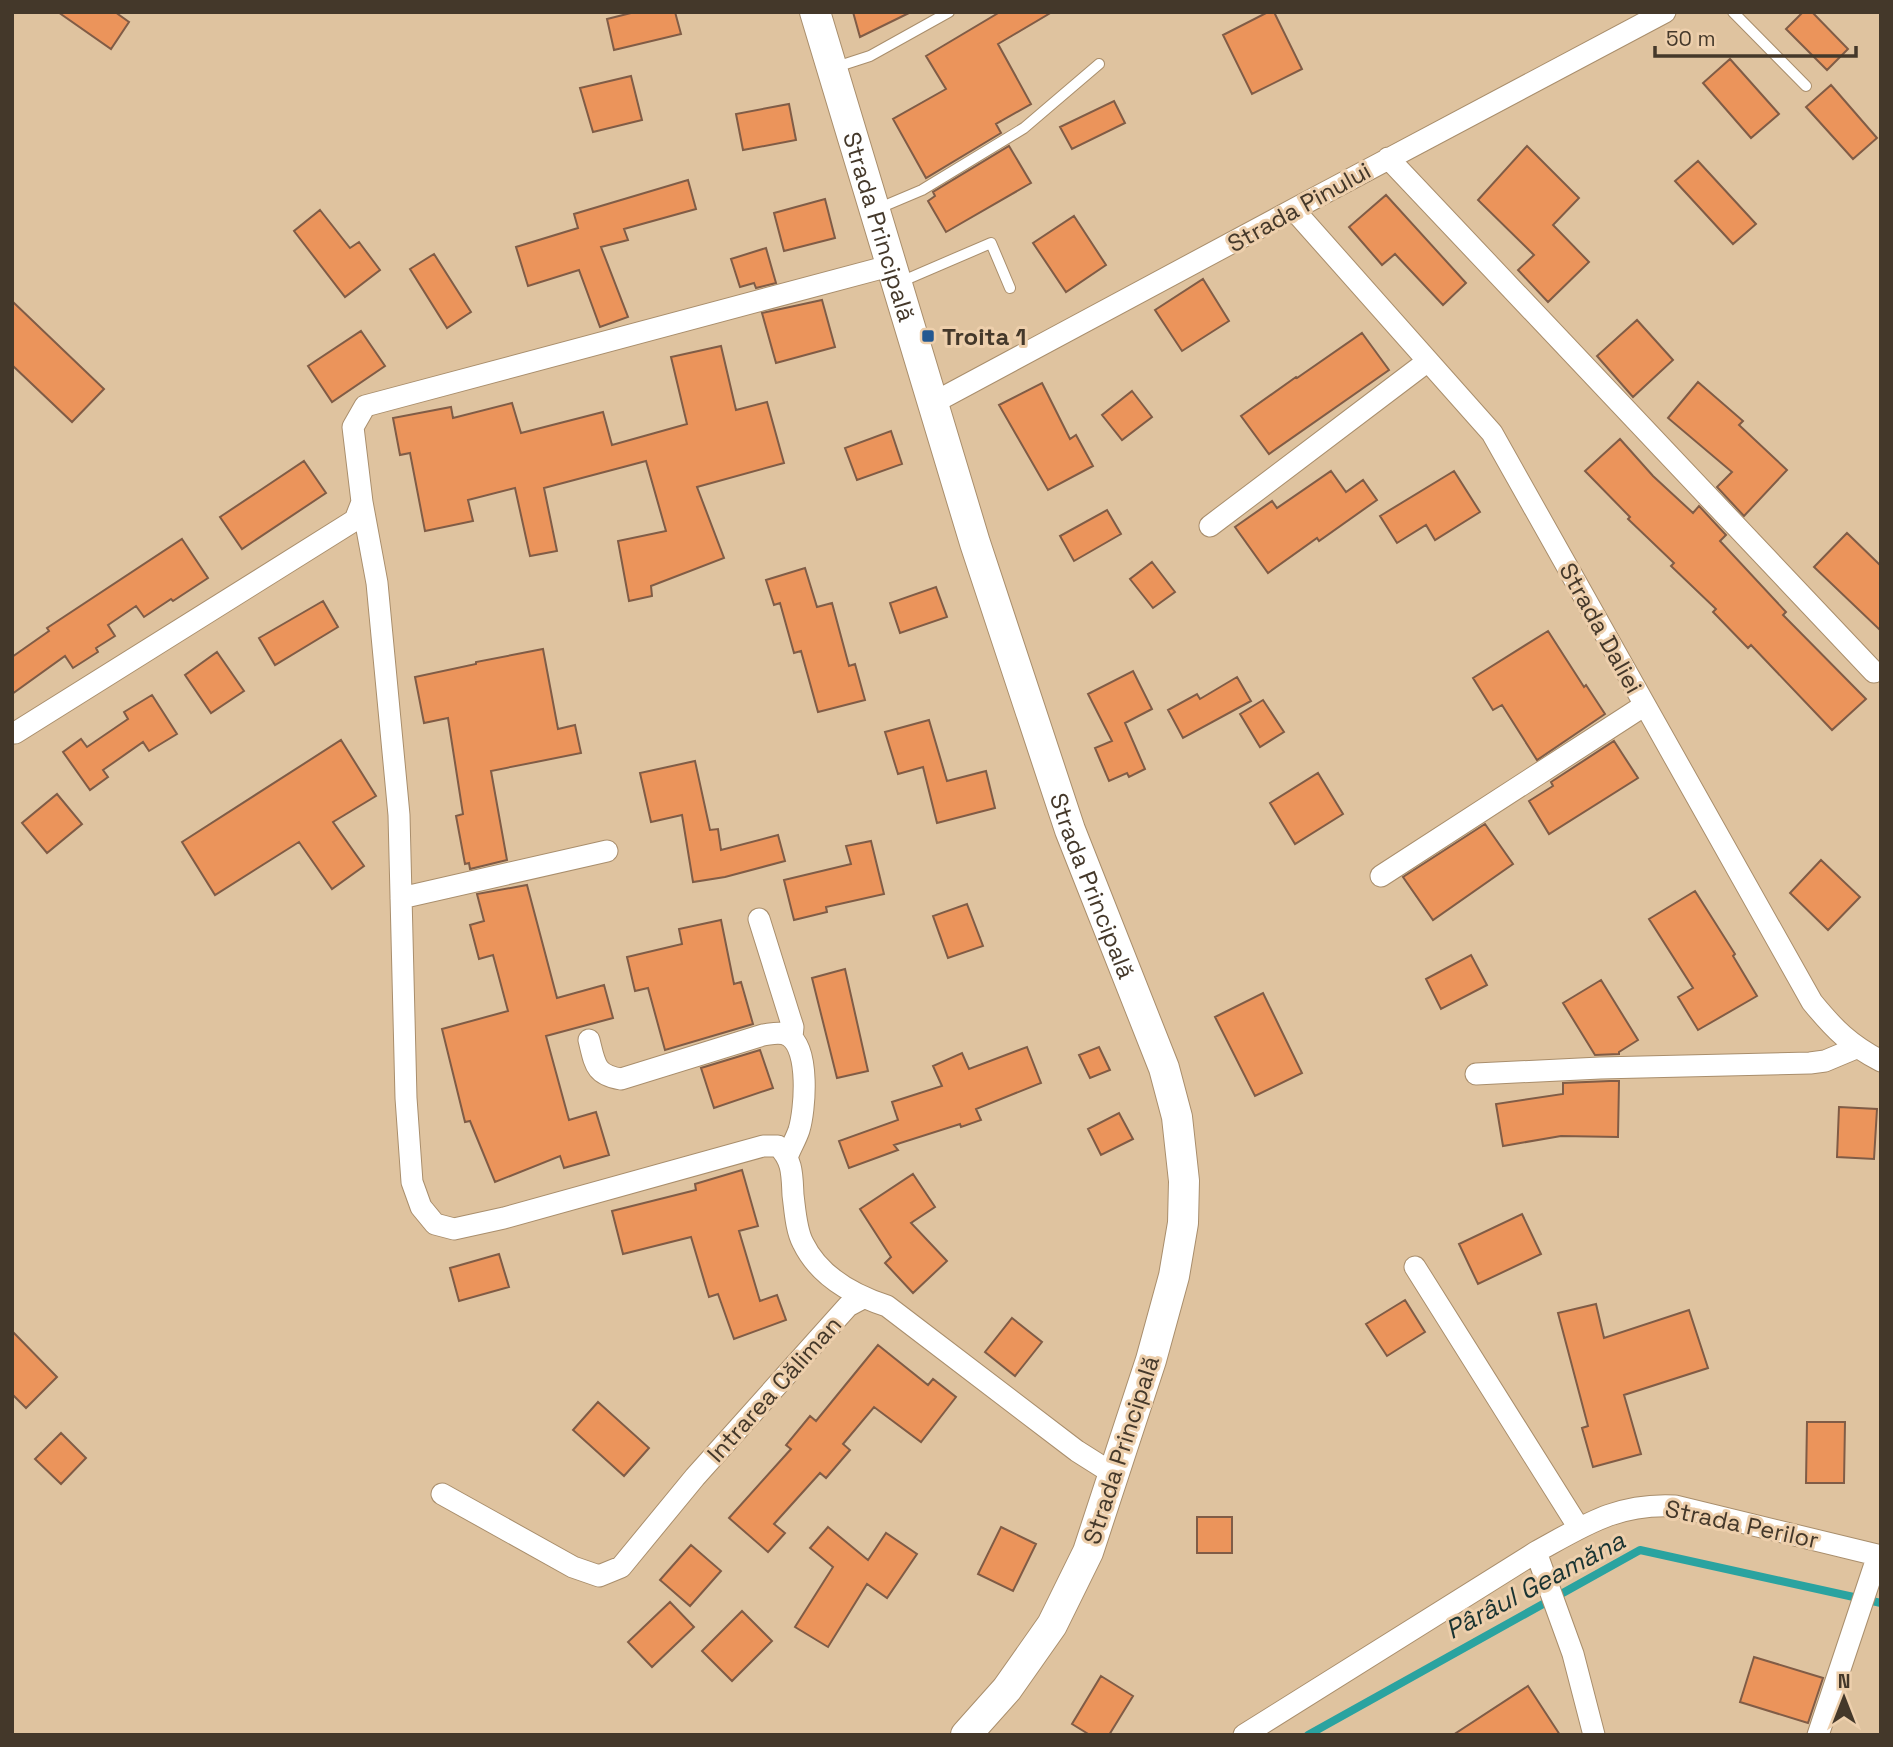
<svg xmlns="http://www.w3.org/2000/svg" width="1893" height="1747" font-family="'Space Grotesk',sans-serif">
  <rect width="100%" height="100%" fill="#dfc39f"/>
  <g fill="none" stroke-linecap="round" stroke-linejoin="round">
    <path stroke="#2aa3a0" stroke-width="8" d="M 1308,1735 L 1640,1550 L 1881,1603"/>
  </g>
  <path fill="#eb945b" stroke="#805c46" stroke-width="2" d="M 58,12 L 115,12 L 129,22 L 111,49 Z
    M 635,12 L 675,12 L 681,34 L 614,50 L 607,19 Z
    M 853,12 L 911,12 L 860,37 Z
    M 1000,12 L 1052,12 L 998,44 L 1031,104 L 996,124 L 1001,133 L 926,178 L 893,119 L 946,89 L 926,56 Z
    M 1268,12 L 1274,12 L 1302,69 L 1252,94 L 1223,35 Z
    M 1803,12 L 1812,12 L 1848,49 L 1827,70 L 1786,29 Z
    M 1730,59 L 1779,114 L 1751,138 L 1703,83 Z
    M 631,76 L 642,120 L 593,132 L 580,88 Z
    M 1831,85 L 1877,138 L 1853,159 L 1806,107 Z
    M 1114,101 L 1125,123 L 1072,149 L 1060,127 Z
    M 789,104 L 796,140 L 743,150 L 736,114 Z
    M 1009,146 L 1031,183 L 946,232 L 928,201 L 935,196 L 933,192 Z
    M 1527,146 L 1579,198 L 1553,225 L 1589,262 L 1548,302 L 1518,270 L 1534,255 L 1478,200 Z
    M 1698,161 L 1756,224 L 1733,244 L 1675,181 Z
    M 688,180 L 696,209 L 624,229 L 628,240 L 601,247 L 628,317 L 600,327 L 579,270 L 528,286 L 516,247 L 578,228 L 574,214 Z
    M 1386,195 L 1466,283 L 1443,305 L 1395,254 L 1382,265 L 1349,227 Z
    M 825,199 L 835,238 L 784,251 L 774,213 Z
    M 320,210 L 350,248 L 359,242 L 380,270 L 345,297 L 294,231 Z
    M 1074,216 L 1106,265 L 1066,292 L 1033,243 Z
    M 766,248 L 776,283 L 756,288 L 754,283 L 740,287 L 731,259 Z
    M 434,254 L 471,312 L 447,328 L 410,269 Z
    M 1203,279 L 1229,321 L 1182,351 L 1155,310 Z
    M 822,300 L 835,347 L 776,363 L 762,313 Z
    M 12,301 L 104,389 L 72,422 L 12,365 Z
    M 1637,320 L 1673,360 L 1633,397 L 1597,356 Z
    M 361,331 L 385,366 L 332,402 L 308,366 Z
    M 1362,333 L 1389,370 L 1269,454 L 1241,416 L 1296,377 L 1297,378 Z
    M 721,346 L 736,410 L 767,402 L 784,463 L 697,487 L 724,558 L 651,586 L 652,596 L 629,601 L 618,541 L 666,531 L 646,461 L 544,488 L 557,551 L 530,556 L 515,488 L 468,500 L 473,521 L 425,531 L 410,453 L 400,455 L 393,418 L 451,407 L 453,418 L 512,403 L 521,433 L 603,412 L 612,445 L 687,424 L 671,357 Z
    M 1698,382 L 1743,421 L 1739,425 L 1787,470 L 1744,516 L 1717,487 L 1732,472 L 1668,418 Z
    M 1042,383 L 1070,439 L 1076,435 L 1093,466 L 1048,490 L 999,405 Z
    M 1132,391 L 1152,417 L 1122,440 L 1102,415 Z
    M 891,431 L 902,464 L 857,480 L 845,448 Z
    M 1620,439 L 1653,476 L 1693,513 L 1699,506 L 1726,535 L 1720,541 L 1786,612 L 1783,615 L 1866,699 L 1832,730 L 1751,645 L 1748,648 L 1713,612 L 1716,609 L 1671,566 L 1674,563 L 1628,519 L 1630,517 L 1585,471 Z
    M 304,461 L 326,493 L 242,549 L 220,517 Z
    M 1331,471 L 1346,492 L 1363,480 L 1377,500 L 1319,541 L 1317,538 L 1268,573 L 1235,527 L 1272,501 L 1277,508 Z
    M 1454,471 L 1480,512 L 1435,540 L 1426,525 L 1397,543 L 1380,516 Z
    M 1107,510 L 1121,534 L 1074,561 L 1060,536 Z
    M 1847,533 L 1881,566 L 1881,631 L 1814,567 Z
    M 182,539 L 208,578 L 173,601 L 171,599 L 144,617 L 136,606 L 108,625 L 115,636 L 96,648 L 98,652 L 73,668 L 65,656 L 12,694 L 12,657 L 49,631 L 47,628 Z
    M 1152,562 L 1175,592 L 1153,608 L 1130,579 Z
    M 805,568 L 817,607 L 832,603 L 849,666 L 855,664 L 865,700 L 818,712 L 801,651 L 794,653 L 780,603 L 774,605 L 766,580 Z
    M 936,587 L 947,617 L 900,633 L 890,603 Z
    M 323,601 L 338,627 L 275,665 L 259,638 Z
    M 1548,631 L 1584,687 L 1586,685 L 1605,714 L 1537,760 L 1502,705 L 1493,710 L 1473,678 Z
    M 543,649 L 558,729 L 575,725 L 581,753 L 491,771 L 507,860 L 470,869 L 469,863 L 465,864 L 456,816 L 463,814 L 448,718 L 424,723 L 415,677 L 476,664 L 476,662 Z
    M 217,652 L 244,691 L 211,713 L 185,675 Z
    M 1133,671 L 1152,709 L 1125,723 L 1145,769 L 1129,777 L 1127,773 L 1109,781 L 1095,748 L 1112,741 L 1088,694 Z
    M 1237,677 L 1251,701 L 1183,738 L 1168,710 L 1197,694 L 1200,699 Z
    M 152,695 L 177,734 L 149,751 L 143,742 L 103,770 L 108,777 L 90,790 L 63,752 L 81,739 L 87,747 L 128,719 L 124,712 Z
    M 1263,700 L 1284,732 L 1260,747 L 1240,714 Z
    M 929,720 L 947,781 L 986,771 L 995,808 L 937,823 L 923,767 L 898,774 L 885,732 Z
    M 341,740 L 376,796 L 333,822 L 364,866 L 332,889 L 299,842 L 215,895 L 182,842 Z
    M 1614,741 L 1638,778 L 1549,834 L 1529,801 L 1553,786 L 1551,782 Z
    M 695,761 L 710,830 L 718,829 L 721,850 L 778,835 L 785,861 L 725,877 L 693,882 L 682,815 L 651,822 L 640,773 Z
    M 1318,773 L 1343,814 L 1295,844 L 1270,803 Z
    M 57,794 L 82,824 L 47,853 L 22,823 Z
    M 1485,824 L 1513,864 L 1433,920 L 1403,877 Z
    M 871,841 L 884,894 L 826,907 L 827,912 L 794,920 L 784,880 L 851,864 L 846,846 Z
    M 1821,860 L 1860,897 L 1828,930 L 1790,893 Z
    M 527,885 L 557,998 L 604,985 L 613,1018 L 546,1036 L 569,1120 L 596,1112 L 609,1155 L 564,1168 L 560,1156 L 495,1182 L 470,1121 L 465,1122 L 442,1029 L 508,1011 L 493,955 L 479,959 L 470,925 L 484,921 L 477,894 Z
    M 1695,891 L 1735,954 L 1733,956 L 1757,996 L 1698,1030 L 1678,997 L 1693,988 L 1649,919 Z
    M 967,904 L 983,946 L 948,958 L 933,916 Z
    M 721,920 L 734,984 L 741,982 L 753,1024 L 665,1050 L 648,988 L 635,991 L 627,957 L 682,944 L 679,929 Z
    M 1471,955 L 1487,985 L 1441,1009 L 1426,979 Z
    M 845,969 L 868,1071 L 837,1078 L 812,978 Z
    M 1601,980 L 1638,1040 L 1619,1052 L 1619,1054 L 1595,1055 L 1563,1003 Z
    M 1263,993 L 1302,1073 L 1255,1096 L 1215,1017 Z
    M 1027,1047 L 1041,1083 L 976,1109 L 981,1120 L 961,1127 L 960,1124 L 894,1145 L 898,1150 L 849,1168 L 839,1141 L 898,1120 L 892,1102 L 942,1086 L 933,1066 L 962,1053 L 969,1069 Z
    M 1099,1047 L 1110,1070 L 1090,1078 L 1079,1055 Z
    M 760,1050 L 773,1088 L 714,1108 L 701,1068 Z
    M 1610,1081 L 1619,1081 L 1618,1137 L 1561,1136 L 1503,1146 L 1496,1104 L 1563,1094 L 1563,1083 Z
    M 1839,1107 L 1877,1109 L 1874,1159 L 1837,1157 Z
    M 1119,1113 L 1133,1139 L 1101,1155 L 1088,1129 Z
    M 742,1170 L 758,1226 L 739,1231 L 760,1301 L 777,1295 L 786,1320 L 734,1339 L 718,1294 L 709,1297 L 691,1237 L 623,1254 L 612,1211 L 696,1190 L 695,1184 Z
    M 913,1174 L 935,1207 L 911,1223 L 947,1261 L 913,1293 L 885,1263 L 891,1257 L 860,1209 Z
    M 1522,1214 L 1541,1254 L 1478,1284 L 1459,1244 Z
    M 499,1254 L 509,1287 L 459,1301 L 450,1268 Z
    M 1405,1300 L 1425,1332 L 1387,1356 L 1366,1324 Z
    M 1596,1304 L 1604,1338 L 1689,1310 L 1708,1368 L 1624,1395 L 1641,1454 L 1593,1467 L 1582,1428 L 1588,1426 L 1558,1313 Z
    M 1012,1318 L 1042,1342 L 1015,1376 L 985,1352 Z
    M 12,1331 L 57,1377 L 26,1408 L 12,1394 Z
    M 878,1345 L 928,1385 L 933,1379 L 956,1397 L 921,1442 L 874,1407 L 843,1444 L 850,1450 L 826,1478 L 820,1473 L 774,1524 L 785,1533 L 768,1552 L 729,1518 L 791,1449 L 786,1445 L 810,1416 L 816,1421 Z
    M 598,1402 L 649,1448 L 624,1476 L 573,1430 Z
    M 1807,1422 L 1845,1422 L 1844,1483 L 1806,1483 Z
    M 61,1433 L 86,1458 L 61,1484 L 35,1459 Z
    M 1197,1517 L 1232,1517 L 1232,1553 L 1197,1553 Z
    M 828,1527 L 868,1560 L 886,1533 L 917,1554 L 887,1598 L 867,1584 L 828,1647 L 795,1627 L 833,1567 L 810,1548 Z
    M 1001,1527 L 1036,1544 L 1013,1591 L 978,1574 Z
    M 691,1545 L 721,1571 L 690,1606 L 660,1580 Z
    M 670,1602 L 694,1627 L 652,1667 L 628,1642 Z
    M 742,1611 L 772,1641 L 732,1681 L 702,1651 Z
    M 1754,1657 L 1823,1678 L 1808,1723 L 1740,1702 Z
    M 1101,1676 L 1133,1696 L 1109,1735 L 1090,1735 L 1072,1724 Z
    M 1528,1686 L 1560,1735 L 1453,1735 Z"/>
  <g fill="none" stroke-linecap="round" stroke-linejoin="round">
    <defs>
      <path id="service" d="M 1733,12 L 1806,86
        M 833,68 L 870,56 L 949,12
        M 877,209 L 922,190 L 1024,128 L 1099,64
        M 898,283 L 991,243 L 1010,288"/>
      <path id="minor" d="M 1388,158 L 1874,672
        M 1294,210 L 1492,433 L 1812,1002 C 1834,1029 1850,1045 1881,1061
        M 933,403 C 1177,272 1420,141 1665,12
        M 362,502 L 377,583 L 399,815 L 406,1098 L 412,1182 L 421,1207 L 435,1224 L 454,1229 L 504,1218 L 763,1146 L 778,1146 C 793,1160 792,1176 793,1195 C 795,1210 796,1230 803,1243 C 819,1276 853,1295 887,1306 L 1077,1451 L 1115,1475
        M 1210,526 L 1428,361
        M 15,733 L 355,520 L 362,502 L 353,427 L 365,406 L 893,265
        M 1381,876 L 1645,705
        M 401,898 L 607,851
        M 759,919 L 790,1018 L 793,1027 L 792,1037
        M 589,1040 C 595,1064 595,1075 621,1079 L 763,1035 C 772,1034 781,1031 789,1036 C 810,1049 805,1110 799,1130 C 796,1139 791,1147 788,1155
        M 1476,1074 L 1600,1068 L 1810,1063 L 1825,1061 L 1856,1048
        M 1415,1267 L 1579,1528
        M 442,1494 L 573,1567 L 599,1576 L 621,1567 L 695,1477 L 848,1306 L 863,1298
        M 1536,1552 L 1573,1654 L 1594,1735
        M 1244,1735 L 1536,1552 C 1585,1525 1617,1503 1675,1506 L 1881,1556
        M 1818,1735 L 1878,1555"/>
      <g id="secondary">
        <path id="s1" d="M 815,12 L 975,543 L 1070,830 L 1164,1068 L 1177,1117 L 1184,1181 L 1183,1223 L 1174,1276 L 1151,1360 L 1088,1552 L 1052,1625 L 1007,1689 L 966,1735"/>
      </g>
    </defs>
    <use href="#service" stroke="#a98e6c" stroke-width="12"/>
    <use href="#minor" stroke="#a98e6c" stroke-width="23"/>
    <use href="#secondary" stroke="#a98e6c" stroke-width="32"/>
    <use href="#service" stroke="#fff" stroke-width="10"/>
    <use href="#minor" stroke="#fff" stroke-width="21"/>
    <use href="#secondary" stroke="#fff" stroke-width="30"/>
  </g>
  <rect fill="#235891" stroke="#edcfac" stroke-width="2.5" x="921" y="329" width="14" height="14" rx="3.5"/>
  <g text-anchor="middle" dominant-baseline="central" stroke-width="6" stroke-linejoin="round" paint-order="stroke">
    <g font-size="24" fill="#44382a" stroke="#edcfac">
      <text transform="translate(1299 207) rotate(-29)">Strada Pinului</text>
      <text stroke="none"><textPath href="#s1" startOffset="224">Strada Principală</textPath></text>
      <text transform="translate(1601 628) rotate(61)">Strada Daliei</text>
      <text stroke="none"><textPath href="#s1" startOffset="917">Strada Principală</textPath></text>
      <text transform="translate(774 1389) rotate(-48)">Intrarea Căliman</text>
      <text transform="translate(1121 1450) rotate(-72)">Strada Principală</text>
      <text transform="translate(1742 1524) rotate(12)">Strada Perilor</text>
    </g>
    <g font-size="24" font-weight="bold" fill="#44382a" stroke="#edcfac" text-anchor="start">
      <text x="942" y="336">Troita 1</text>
    </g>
    <g font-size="26" font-style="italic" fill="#193332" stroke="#edcfac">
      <text transform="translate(1535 1585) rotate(-28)">Pârâul Geamăna</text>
    </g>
  </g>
  <rect width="1893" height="1747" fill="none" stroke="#44382a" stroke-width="28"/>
  <g transform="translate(1844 1698)" stroke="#edcfac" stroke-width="5" paint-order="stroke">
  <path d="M0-5L12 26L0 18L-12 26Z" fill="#44382a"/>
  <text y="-10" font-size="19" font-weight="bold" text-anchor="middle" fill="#44382a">N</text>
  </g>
  <path d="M1655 46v10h201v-10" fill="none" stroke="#44382a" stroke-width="3.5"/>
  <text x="1666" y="46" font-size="21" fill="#44382a" stroke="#edcfac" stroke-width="5" paint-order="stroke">50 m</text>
</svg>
